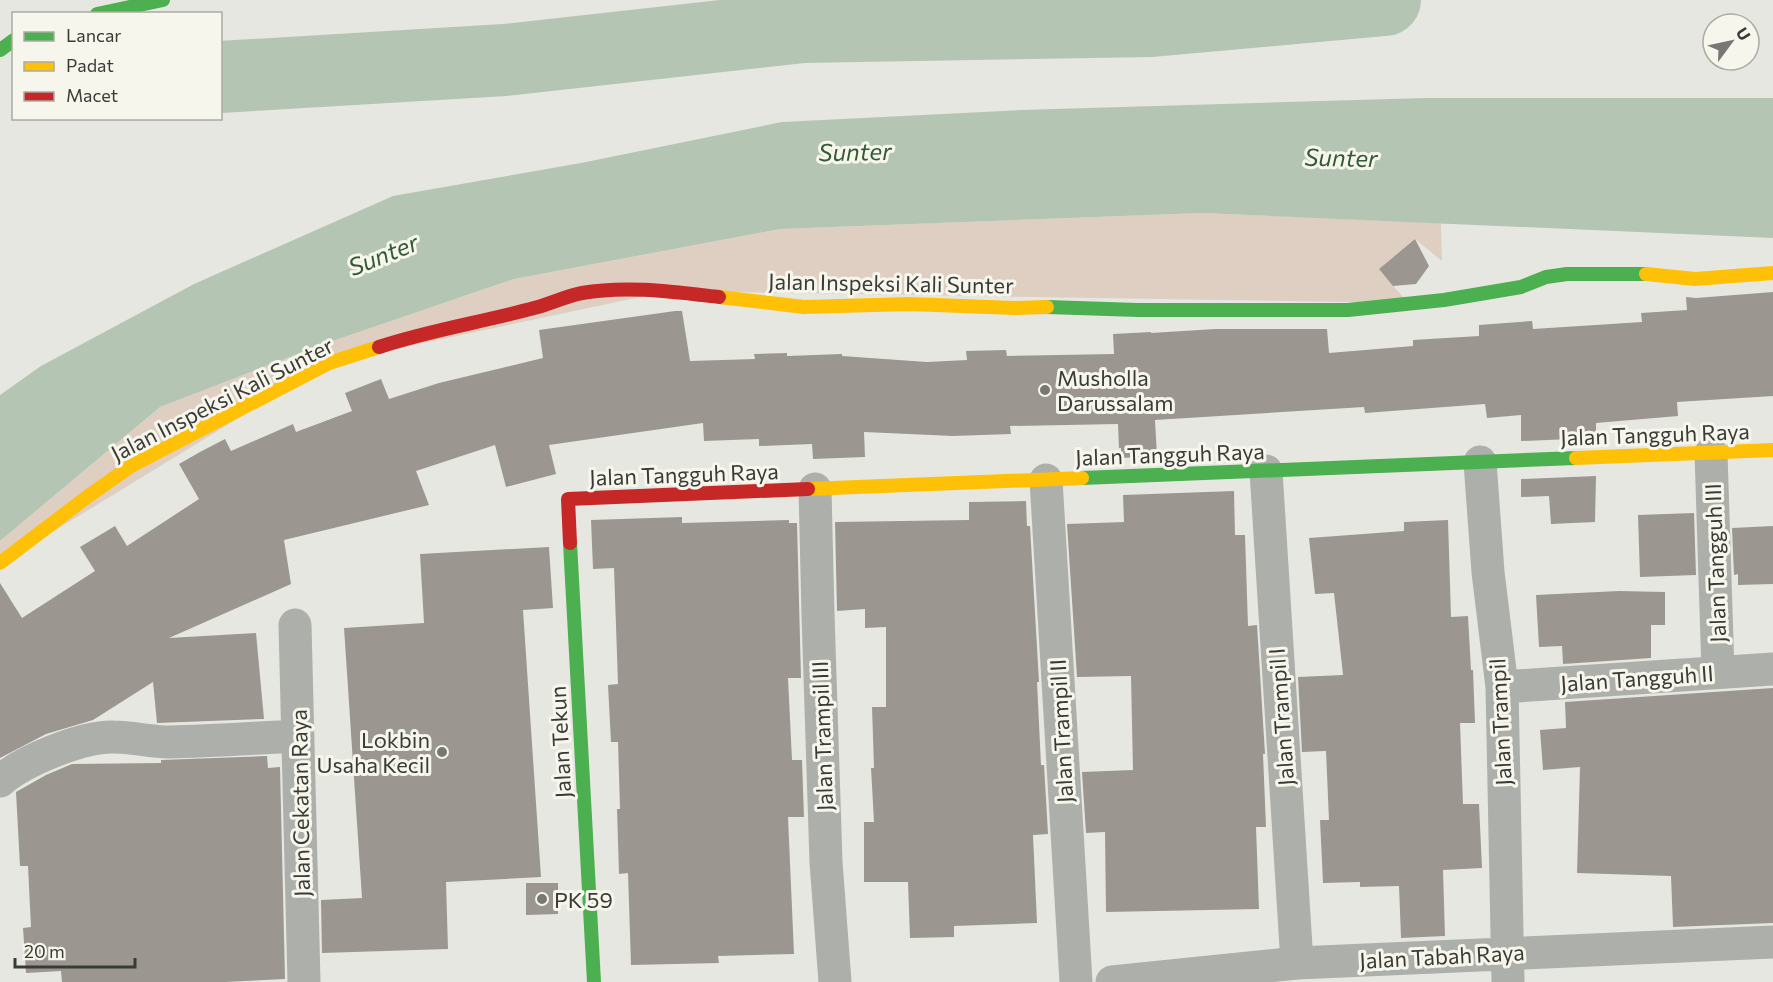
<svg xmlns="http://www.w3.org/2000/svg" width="1773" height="982" font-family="Commissioner,sans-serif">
  <rect width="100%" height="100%" fill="#e7e7e2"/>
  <path fill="#decfc2" d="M 1202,213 L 1441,223 L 1442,261 L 1415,239 L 1379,269 L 1408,303 L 669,291 L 329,363 L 0,564 L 0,541 L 160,407 L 321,345 L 514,279 L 780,229 Z"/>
  <path fill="#b4c6b3" d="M 1424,98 L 1773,98 L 1773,238 L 1202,213 L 780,229 L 514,279 L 321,345 L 160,407 L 0,541 L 0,395 L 41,366 L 194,284 L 393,196 L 581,163 L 782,122 L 1021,110 Z"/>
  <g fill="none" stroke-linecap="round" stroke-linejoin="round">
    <path stroke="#b4c6b3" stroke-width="72" d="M 220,77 L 505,60 L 803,27 L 1152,21 L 1385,0"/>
  </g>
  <path fill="#9b9790" d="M 1415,239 L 1429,266 L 1416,284 L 1393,286 L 1379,269 Z
    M 1773,292 L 1773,396 L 1677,402 L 1678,416 L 1596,423 L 1596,438 L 1521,441 L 1521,415 L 1487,418 L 1485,404 L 1365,413 L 1364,407 L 1155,420 L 1157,456 L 1121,458 L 1121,448 L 1119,448 L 1118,424 L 1010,426 L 1011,434 L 953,436 L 864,432 L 865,457 L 813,459 L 812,444 L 759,446 L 759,439 L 704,441 L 703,423 L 549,445 L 556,474 L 506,487 L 495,445 L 416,471 L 429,505 L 284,540 L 291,584 L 169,638 L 256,633 L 264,719 L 157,723 L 153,682 L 93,720 L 46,734 L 0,758 L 0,583 L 22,618 L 95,571 L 80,547 L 115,526 L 127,546 L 199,499 L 179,464 L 200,452 L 225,439 L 231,451 L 293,424 L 296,432 L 352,411 L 345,393 L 381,379 L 389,399 L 439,383 L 543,358 L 539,330 L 675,311 L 682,311 L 690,361 L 755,359 L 754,354 L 787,353 L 787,356 L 842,354 L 842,356 L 927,362 L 967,360 L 966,351 L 1006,350 L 1007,356 L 1114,354 L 1113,334 L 1151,332 L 1151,333 L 1215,329 L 1327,329 L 1329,353 L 1413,346 L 1413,340 L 1479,336 L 1479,325 L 1532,321 L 1533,329 L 1642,322 L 1641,313 L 1687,310 L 1686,297 L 1696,298 Z
    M 1596,476 L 1595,522 L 1551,524 L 1549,496 L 1521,497 L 1521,479 Z
    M 1234,491 L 1235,535 L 1245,535 L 1248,626 L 1257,625 L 1265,754 L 1263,754 L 1266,827 L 1256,827 L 1259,909 L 1106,912 L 1105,832 L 1086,833 L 1082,772 L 1133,770 L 1131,676 L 1077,677 L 1067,524 L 1124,522 L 1123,495 Z
    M 1026,501 L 1027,526 L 1030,526 L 1039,682 L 1037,682 L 1041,765 L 1044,765 L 1048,834 L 1033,835 L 1037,923 L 954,926 L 954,937 L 910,938 L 908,882 L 864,882 L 864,822 L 874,822 L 871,768 L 874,768 L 872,707 L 886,707 L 886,627 L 865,628 L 865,609 L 837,611 L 835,522 L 969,520 L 969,502 Z
    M 1694,513 L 1696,575 L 1640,577 L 1638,515 Z
    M 682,517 L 682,523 L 789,520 L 789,523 L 797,523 L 801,678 L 788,678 L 792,760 L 802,760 L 804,817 L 788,817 L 794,954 L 718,956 L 719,963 L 631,965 L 628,873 L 619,874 L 617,809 L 620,809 L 618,742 L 611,742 L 608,685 L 618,684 L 614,568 L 593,569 L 591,520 Z
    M 1448,520 L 1451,617 L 1468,616 L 1471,670 L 1473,670 L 1475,723 L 1460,723 L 1463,804 L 1479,804 L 1482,868 L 1443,870 L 1445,936 L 1401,938 L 1399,886 L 1360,887 L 1360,882 L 1323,883 L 1320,820 L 1329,820 L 1326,751 L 1302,752 L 1298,677 L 1343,675 L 1334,593 L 1315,594 L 1309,538 L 1404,531 L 1404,522 Z
    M 1773,526 L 1773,584 L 1738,585 L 1738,574 L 1734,575 L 1732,528 Z
    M 549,547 L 553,608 L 523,610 L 541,877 L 446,882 L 448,949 L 322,953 L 321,900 L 362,898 L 344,628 L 424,623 L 420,554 Z
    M 1619,591 L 1665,592 L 1665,625 L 1651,625 L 1651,658 L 1563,664 L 1562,646 L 1539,647 L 1536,595 Z
    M 1773,688 L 1773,923 L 1673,927 L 1671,876 L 1577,873 L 1580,767 L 1543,770 L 1540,730 L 1566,728 L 1565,702 Z
    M 267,756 L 268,768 L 280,767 L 285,979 L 225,982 L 62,982 L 61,971 L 26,973 L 23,928 L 31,927 L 28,866 L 20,866 L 16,792 L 46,775 L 72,764 L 161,763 L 161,760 Z
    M 526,883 L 558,883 L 558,914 L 526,915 Z"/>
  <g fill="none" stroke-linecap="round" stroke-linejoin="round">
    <path stroke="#adafaa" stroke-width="33" d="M 1711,453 L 1718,672
      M 1480,462 L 1488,572 L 1502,687 L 1508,982
      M 1266,471 L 1297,963
      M 1046,480 L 1076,982
      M 815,489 L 818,614 L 826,862 L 835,982
      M 295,625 L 304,982
      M 1502,687 L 1773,669
      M 0,781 C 23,761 82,736 114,737 C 132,737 151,742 169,742 C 212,741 255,738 298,736
      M 1112,982 L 1297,963 L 1773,942"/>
    <path stroke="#4caf50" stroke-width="14" d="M 97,14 L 163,0
      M 0,50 L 14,40
      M 1047,307 L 1138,310 L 1348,310 L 1444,300 L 1521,287 L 1546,277 L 1567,274 L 1646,274
      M 1082,478 L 1576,458
      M 570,543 L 594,982"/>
    <path stroke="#ffc107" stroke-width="14" d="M 1646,274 L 1695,279 L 1773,273
      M 719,297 L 804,307 L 909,304 L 1014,308 L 1047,307
      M 1576,458 L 1773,450
      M 808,489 L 1082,478
      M 0,563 L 87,497 L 131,466 L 329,363 L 379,347"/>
    <path stroke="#c62828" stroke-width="14" d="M 379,347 C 430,330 483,322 534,308 C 550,304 566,296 582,293 C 626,285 675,292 719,297
      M 570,543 L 568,499 L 808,489"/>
  </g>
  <g fill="#777773" stroke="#f7f6ed" stroke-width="2">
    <circle cx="1045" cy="390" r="6"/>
    <circle cx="442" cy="752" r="6"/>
    <circle cx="542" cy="899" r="6"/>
  </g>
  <g text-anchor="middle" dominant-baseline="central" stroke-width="6" stroke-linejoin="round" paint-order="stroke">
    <g font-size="22" fill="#3a3a37" stroke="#f7f6ed">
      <text transform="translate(891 283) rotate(1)">Jalan Inspeksi Kali Sunter</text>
      <text transform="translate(222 399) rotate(-27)">Jalan Inspeksi Kali Sunter</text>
      <text transform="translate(1655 434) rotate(-2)">Jalan Tangguh Raya</text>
      <text transform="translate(1170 454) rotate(-2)">Jalan Tangguh Raya</text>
      <text transform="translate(684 474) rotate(-2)">Jalan Tangguh Raya</text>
      <text transform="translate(1715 563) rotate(-92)">Jalan Tangguh III</text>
      <text transform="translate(1637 678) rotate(-4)">Jalan Tangguh II</text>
      <text transform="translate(1281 717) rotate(-94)">Jalan Trampil I</text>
      <text transform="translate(1500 722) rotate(-93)">Jalan Trampil</text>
      <text transform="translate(1061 731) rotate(-93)">Jalan Trampil II</text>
      <text transform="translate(822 736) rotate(-92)">Jalan Trampil III</text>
      <text transform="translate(560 742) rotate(-93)">Jalan Tekun</text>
      <text transform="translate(300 803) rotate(-91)">Jalan Cekatan Raya</text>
      <text transform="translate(1442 956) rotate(-3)">Jalan Tabah Raya</text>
    </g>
    <g font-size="22" fill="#3a3a37" stroke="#f7f6ed" text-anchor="start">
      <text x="1057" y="377">Musholla<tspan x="1057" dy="25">Darussalam</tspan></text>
      <text x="430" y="739" text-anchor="end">Lokbin<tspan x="430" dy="25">Usaha Kecil</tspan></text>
      <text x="554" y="899">PK 59</text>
    </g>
    <g font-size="24" font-style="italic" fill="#325a35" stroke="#f7f6ed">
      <text transform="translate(855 151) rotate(-1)">Sunter</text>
      <text transform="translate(1341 157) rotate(1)">Sunter</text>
      <text transform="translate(383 254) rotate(-22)">Sunter</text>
    </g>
  </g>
  <rect x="12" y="12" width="210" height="108" fill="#f7f6ed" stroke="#ababa4" stroke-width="1.5"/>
  <rect x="24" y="32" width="30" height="9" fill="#4caf50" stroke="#ababa4" stroke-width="1.5"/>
  <text x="66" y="42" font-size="18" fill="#3a3a37">Lancar</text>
  <rect x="24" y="62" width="30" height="9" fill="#ffc107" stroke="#ababa4" stroke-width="1.5"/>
  <text x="66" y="72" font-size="18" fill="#3a3a37">Padat</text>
  <rect x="24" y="92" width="30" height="9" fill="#c62828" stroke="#ababa4" stroke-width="1.5"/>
  <text x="66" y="102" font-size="18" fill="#3a3a37">Macet</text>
  <g transform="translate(1731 42) rotate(57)"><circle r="28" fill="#f7f6ed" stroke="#ababa4" stroke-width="1.5"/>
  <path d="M0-4.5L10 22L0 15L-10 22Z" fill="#777773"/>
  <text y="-9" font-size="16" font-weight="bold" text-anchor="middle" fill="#3a3a37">U</text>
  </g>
  <path d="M15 958v9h120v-9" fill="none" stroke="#3a3a37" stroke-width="3"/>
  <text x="24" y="958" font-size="18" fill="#3a3a37" stroke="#f7f6ed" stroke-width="4.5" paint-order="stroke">20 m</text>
</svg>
